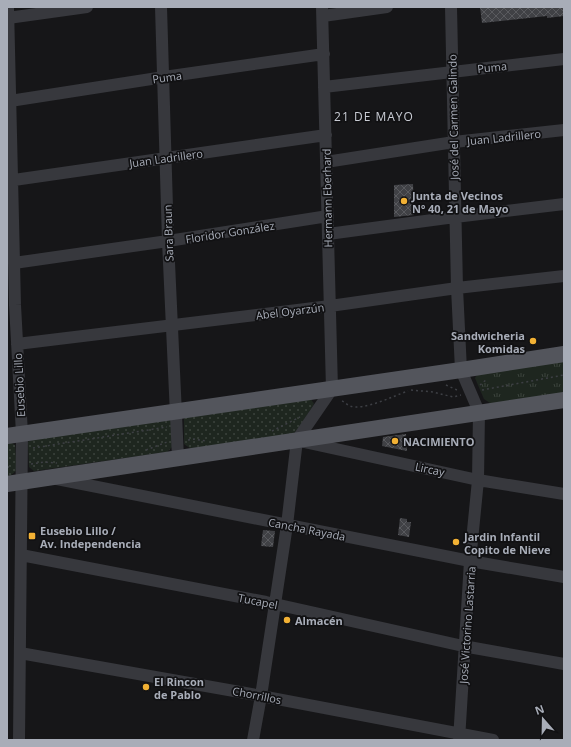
<svg xmlns="http://www.w3.org/2000/svg" width="571" height="747" font-family="'Open Sans',sans-serif">
  <defs>
    <pattern id="grass-dots" width="8" height="8" patternUnits="userSpaceOnUse"><rect width="8" height="8" fill="#1e261f"/><path d="M2 2h.1M6 6h.1" fill="none" stroke="#3c433d" stroke-width="1.8" stroke-linecap="round"/></pattern>
    <pattern id="park-tufts" width="24" height="20" patternUnits="userSpaceOnUse"><rect width="24" height="20" fill="#1e261f"/><path d="M3 7l-1-3M5 7V3M7 7l1-3M15 17l-1-3M17 17v-4M19 17l1-3" fill="none" stroke="#3c433d"/></pattern>
    <pattern id="building-cross-hatch" width="8" height="8" patternUnits="userSpaceOnUse"><rect width="8" height="8" fill="#404145"/><path d="M0 0l8 8M0 8l8-8" fill="none" stroke="#595a5e"/></pattern>
  </defs>
  <rect width="100%" height="100%" fill="#161618"/>
  <path fill="url(#grass-dots)" d="M 309,396 L 314,404 L 297,431 L 289,435 L 191,449 L 184,444 L 184,417 Z
    M 169,417 L 173,422 L 173,446 L 167,452 L 34,471 L 29,467 L 28,442 L 36,437 Z
    M 7,440 L 15,445 L 17,470 L 10,476 L 7,477 Z"/>
  <path fill="url(#park-tufts)" d="M 564,358 L 564,393 L 493,405 L 484,399 L 475,378 L 480,371 Z"/>
  <path fill="url(#building-cross-hatch)" d="M 480,7 L 564,7 L 564,16 L 547,18 L 547,16 L 482,23 Z
    M 413,184 L 414,215 L 394,217 L 394,185 Z
    M 406,434 L 407,451 L 382,446 L 383,437 Z
    M 400,518 L 407,519 L 407,522 L 411,522 L 409,537 L 398,535 Z
    M 263,530 L 275,531 L 273,547 L 261,546 Z"/>
  <g fill="none" stroke-linecap="round" stroke-linejoin="round">
    <path stroke="#3d3f44" stroke-width="1.5" stroke-dasharray="2 3" stroke-linecap="butt" d="M 446,385 L 457,390
      M 480,385 L 487,379
      M 411,390 L 433,392 L 453,397 L 461,395
      M 482,390 L 564,375
      M 342,401 C 345,402 347,405 350,406 C 364,411 393,396 408,391
      M 272,431 L 300,417
      M 188,440 L 194,439 L 206,441
      M 33,448 L 167,427
      M 146,450 L 167,442
      M 31,464 L 44,462 L 57,463
      M 7,467 L 12,467"/>
    <path stroke="#37383d" stroke-width="12" d="M 8,7 L 15,305 L 22,434 L 19,740
      M 161,7 L 168,241 L 178,458
      M 451,7 L 457,288 L 461,370 L 479,412 L 478,480 L 470,561 L 459,740
      M 323,16 L 387,7
      M 8,18 L 87,7
      M 324,87 L 564,59
      M 10,101 L 164,77 L 324,54
      M 326,162 L 454,142 L 564,130
      M 7,181 L 326,135
      M 328,234 L 455,217 L 564,204
      M 14,263 L 168,241 L 328,216
      M 17,344 L 330,306 L 457,288 L 564,276
      M 304,442 L 478,480 L 564,494
      M 57,479 L 470,561 L 564,577
      M 21,555 L 266,602 L 463,646 L 564,664
      M 20,653 L 251,694 L 493,740
      M 253,740 L 261,696 L 287,525 L 297,440 L 332,389 L 322,7"/>
    <path stroke="#53555c" stroke-width="16" d="M 7,436 L 461,370 L 564,354
      M 7,484 L 564,400"/>
  </g>
  <g fill="#f2b134" stroke="#111113" stroke-width="1.5">
    <circle cx="404" cy="201" r="4"/>
    <circle cx="533" cy="341" r="4"/>
    <circle cx="395" cy="441" r="4"/>
    <rect x="28" y="532" width="8" height="8" rx="2"/>
    <circle cx="456" cy="542" r="4"/>
    <circle cx="287" cy="620" r="4"/>
    <circle cx="146" cy="687" r="4"/>
  </g>
  <g text-anchor="middle" dominant-baseline="central" stroke-width="3.5" stroke-linejoin="round" paint-order="stroke">
    <g font-size="11" fill="#a8adb8" stroke="#111113">
      <text transform="translate(492 67) rotate(-6)">Puma</text>
      <text transform="translate(167 77) rotate(-8)">Puma</text>
      <text transform="translate(453 117) rotate(-91)">José del Carmen Galindo</text>
      <text transform="translate(504 137) rotate(-6)">Juan Ladrillero</text>
      <text transform="translate(166 158) rotate(-8)">Juan Ladrillero</text>
      <text transform="translate(327 198) rotate(-91)">Hermann Eberhard</text>
      <text transform="translate(230 232) rotate(-9)">Floridor González</text>
      <text transform="translate(168 233) rotate(-92)">Sara Braun</text>
      <text transform="translate(290 311) rotate(-7)">Abel Oyarzún</text>
      <text transform="translate(19 385) rotate(-93)">Eusebio Lillo</text>
      <text transform="translate(430 469) rotate(12)">Lircay</text>
      <text transform="translate(307 529) rotate(11)">Cancha Rayada</text>
      <text transform="translate(258 601) rotate(11)">Tucapel</text>
      <text transform="translate(467 625) rotate(-86)">José Victorino Lastarria</text>
      <text transform="translate(257 695) rotate(11)">Chorrillos</text>
    </g>
    <g font-size="11" font-weight="bold" fill="#a8adb8" stroke="#111113" text-anchor="start">
      <text x="412" y="195">Junta de Vecinos<tspan x="412" dy="13">Nº 40, 21 de Mayo</tspan></text>
      <text x="525" y="335" text-anchor="end">Sandwicheria<tspan x="525" dy="13">Komidas</tspan></text>
      <text x="403" y="441">NACIMIENTO</text>
      <text x="40" y="530">Eusebio Lillo /<tspan x="40" dy="13">Av. Independencia</tspan></text>
      <text x="464" y="536">Jardin Infantil<tspan x="464" dy="13">Copito de Nieve</tspan></text>
      <text x="295" y="620">Almacén</text>
      <text x="154" y="681">El Rincon<tspan x="154" dy="13">de Pablo</tspan></text>
    </g>
    <g font-size="12" letter-spacing="1" fill="#c9ccd4" stroke="#111113">
      <text x="374" y="116">21 DE MAYO</text>
    </g>
  </g>
  <rect width="571" height="747" fill="none" stroke="#a8adb8" stroke-width="16"/>
  <g transform="translate(543 719) rotate(340)" stroke="#111113" stroke-width="3" paint-order="stroke">
  <path d="M0-3L7 15L0 10L-7 15Z" fill="#a8adb8"/>
  <text y="-6" font-size="11" font-weight="bold" text-anchor="middle" fill="#a8adb8">N</text>
  </g>
</svg>
